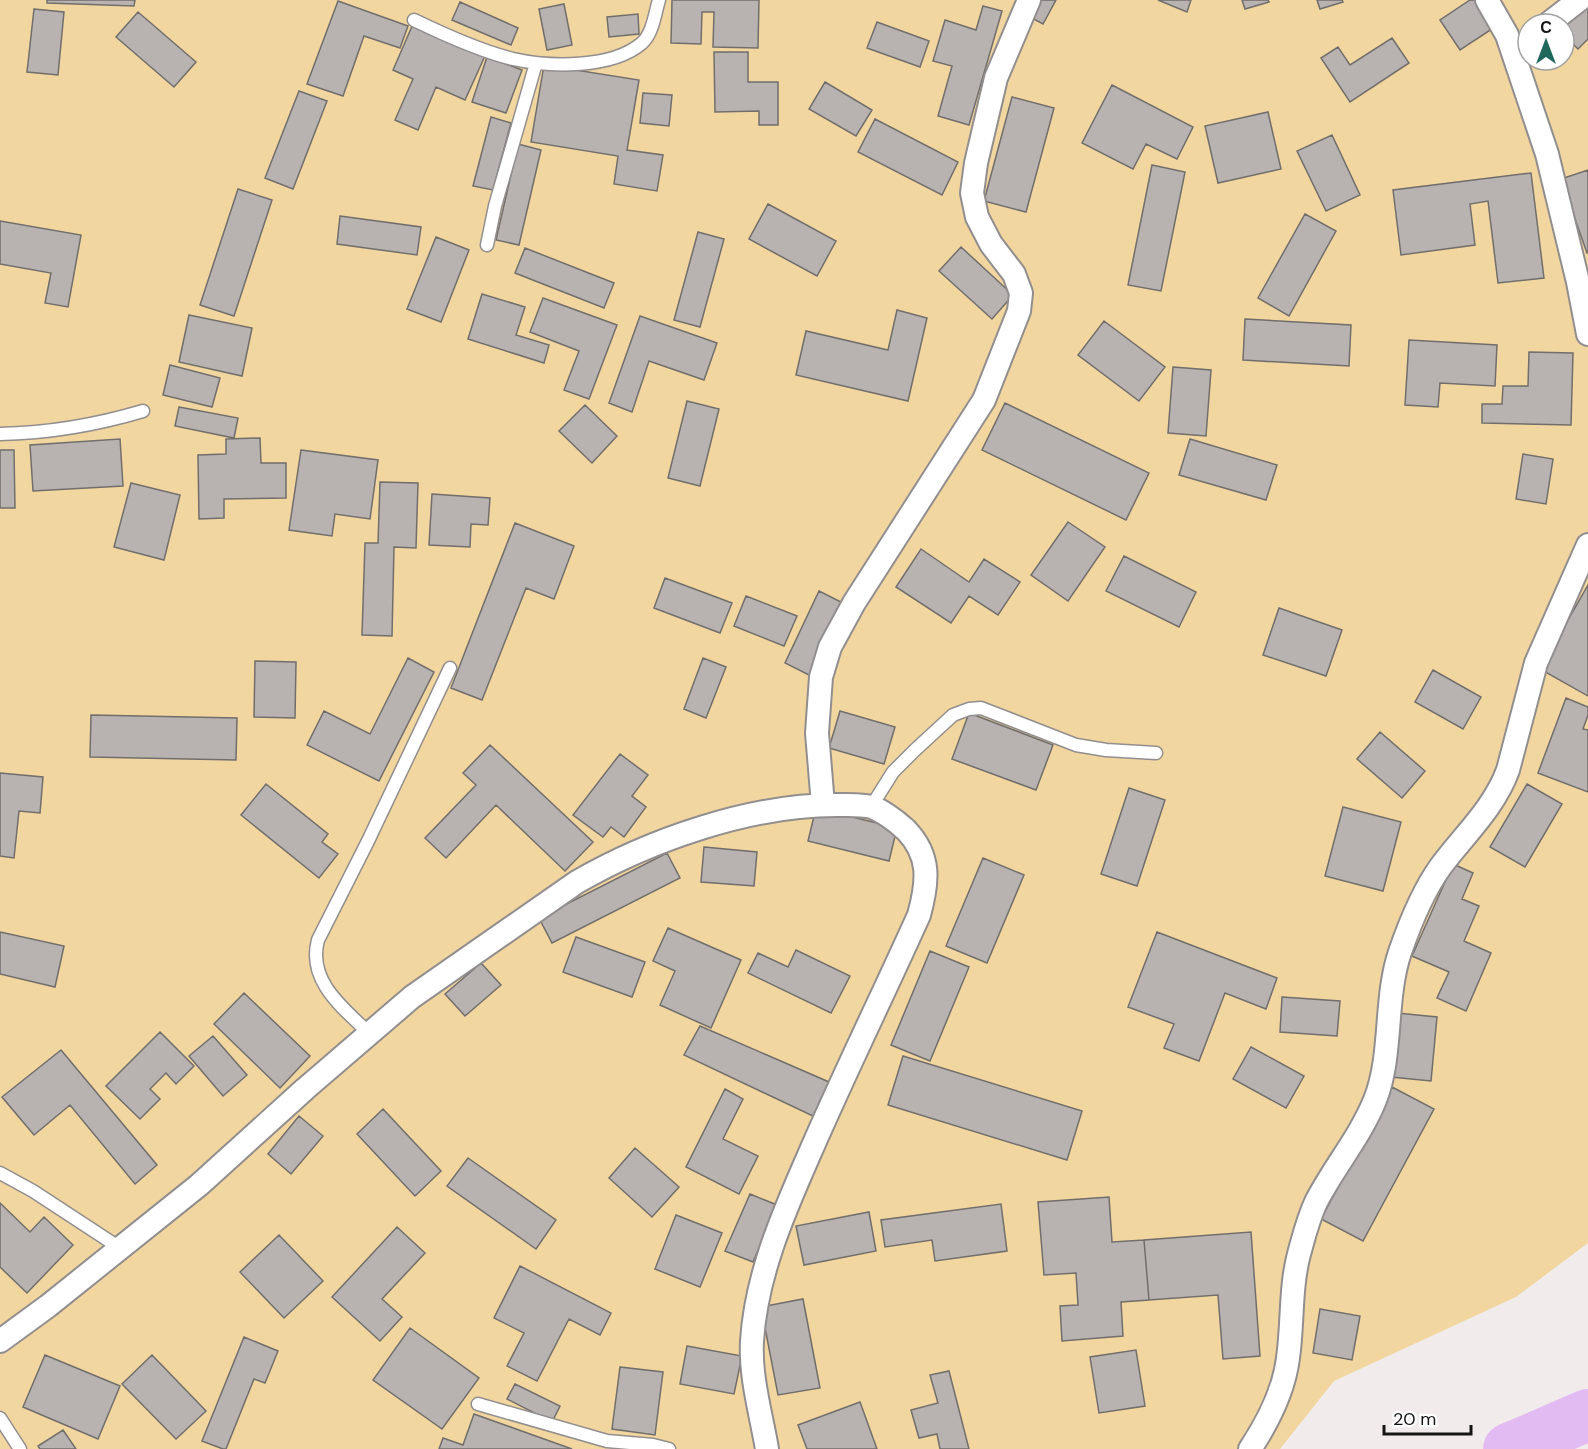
<svg xmlns="http://www.w3.org/2000/svg" width="1588" height="1449" font-family="'DM Sans',sans-serif">
  <rect width="100%" height="100%" fill="#f1eceb"/>
  <path fill="#f1d6a0" fill-rule="evenodd" d="M 0,0 L 1588,0 L 1588,1243 L 1516,1297 L 1334,1381 L 1280,1449 L 0,1449 ZM 1528,24 L 1564,24 L 1564,60 L 1528,60 Z"/>
  <g fill="none" stroke-linecap="round" stroke-linejoin="round">
    <path stroke="#e3bbf3" stroke-width="52" d="M 1509,1449 L 1588,1415"/>
  </g>
  <path fill="#b8b3b1" stroke="#726e6b" stroke-width="1.5" d="M 47,0 L 135,0 L 134,6 L 47,3 Z
    M 672,0 L 759,0 L 758,48 L 713,47 L 714,12 L 702,12 L 701,44 L 671,43 Z
    M 1034,0 L 1056,0 L 1043,24 L 1026,15 Z
    M 1158,0 L 1191,0 L 1187,12 Z
    M 1242,0 L 1268,0 L 1269,2 L 1245,9 Z
    M 1317,0 L 1342,0 L 1343,2 L 1320,9 Z
    M 1470,0 L 1481,0 L 1498,25 L 1460,50 L 1440,20 Z
    M 338,1 L 408,26 L 400,48 L 364,36 L 343,96 L 307,84 Z
    M 1588,1 L 1588,39 L 1578,49 L 1564,35 L 1564,26 Z
    M 460,2 L 518,28 L 511,45 L 452,20 Z
    M 564,4 L 572,45 L 547,50 L 539,9 Z
    M 983,6 L 1002,11 L 969,125 L 938,116 L 952,66 L 933,61 L 945,20 L 976,30 Z
    M 34,9 L 64,12 L 58,75 L 27,72 Z
    M 138,12 L 196,62 L 174,87 L 116,37 Z
    M 638,14 L 639,34 L 609,37 L 607,17 Z
    M 877,22 L 929,41 L 920,67 L 867,48 Z
    M 413,24 L 485,56 L 465,100 L 436,87 L 418,130 L 395,120 L 413,79 L 393,70 Z
    M 1392,38 L 1409,63 L 1350,102 L 1321,58 L 1338,47 L 1350,65 Z
    M 714,52 L 748,52 L 748,82 L 778,82 L 778,125 L 759,125 L 759,111 L 715,112 Z
    M 487,57 L 522,70 L 506,113 L 472,102 Z
    M 544,65 L 639,80 L 627,150 L 663,155 L 657,191 L 614,184 L 618,156 L 531,142 Z
    M 825,82 L 872,110 L 856,136 L 809,109 Z
    M 1112,85 L 1193,127 L 1177,159 L 1146,144 L 1133,169 L 1082,143 Z
    M 299,91 L 327,101 L 293,189 L 265,178 Z
    M 643,93 L 672,95 L 669,126 L 640,123 Z
    M 1012,97 L 1054,108 L 1026,212 L 984,201 Z
    M 1268,112 L 1281,169 L 1218,183 L 1205,126 Z
    M 491,117 L 511,123 L 493,190 L 473,186 Z
    M 875,119 L 958,162 L 942,195 L 858,152 Z
    M 1332,135 L 1360,195 L 1326,211 L 1297,151 Z
    M 518,144 L 541,150 L 519,245 L 496,240 Z
    M 1152,165 L 1185,172 L 1161,291 L 1128,285 Z
    M 1588,170 L 1588,253 L 1587,253 L 1561,179 Z
    M 1531,173 L 1544,278 L 1498,283 L 1488,201 L 1470,204 L 1475,245 L 1401,255 L 1393,190 Z
    M 238,189 L 272,200 L 234,316 L 200,305 Z
    M 768,204 L 836,241 L 817,276 L 749,239 Z
    M 1305,214 L 1336,231 L 1289,316 L 1258,298 Z
    M 340,216 L 421,227 L 417,255 L 337,244 Z
    M 0,221 L 81,235 L 68,307 L 45,303 L 51,273 L 0,264 Z
    M 698,232 L 724,239 L 700,327 L 674,320 Z
    M 436,237 L 469,250 L 441,322 L 407,309 Z
    M 961,247 L 1013,295 L 992,319 L 939,271 Z
    M 525,248 L 614,283 L 604,308 L 515,273 Z
    M 482,294 L 525,307 L 516,335 L 549,345 L 544,363 L 468,339 Z
    M 543,298 L 617,325 L 589,399 L 564,390 L 579,351 L 530,332 Z
    M 897,310 L 927,318 L 908,401 L 796,375 L 806,331 L 888,350 Z
    M 189,315 L 252,328 L 242,376 L 179,362 Z
    M 640,316 L 717,343 L 704,380 L 649,361 L 632,412 L 609,403 Z
    M 1245,319 L 1351,325 L 1349,366 L 1243,360 Z
    M 1104,321 L 1165,367 L 1139,401 L 1078,355 Z
    M 1409,340 L 1497,345 L 1495,386 L 1440,383 L 1438,407 L 1405,405 Z
    M 1529,352 L 1573,353 L 1571,425 L 1482,423 L 1482,404 L 1502,404 L 1503,386 L 1528,386 Z
    M 170,365 L 220,378 L 212,407 L 163,395 Z
    M 1173,367 L 1211,370 L 1206,436 L 1168,433 Z
    M 687,401 L 719,409 L 700,486 L 668,478 Z
    M 1005,403 L 1149,473 L 1126,520 L 982,450 Z
    M 585,405 L 617,436 L 592,463 L 559,431 Z
    M 179,407 L 238,418 L 234,438 L 175,426 Z
    M 260,438 L 261,463 L 286,463 L 286,498 L 224,499 L 224,518 L 199,519 L 198,455 L 226,454 L 226,439 Z
    M 120,439 L 123,486 L 33,491 L 30,445 Z
    M 1190,439 L 1277,465 L 1266,500 L 1179,475 Z
    M 0,450 L 14,450 L 15,508 L 0,508 Z
    M 301,450 L 378,460 L 370,519 L 335,514 L 332,536 L 289,530 Z
    M 1523,454 L 1553,459 L 1546,504 L 1516,499 Z
    M 380,482 L 418,483 L 416,548 L 394,547 L 392,636 L 362,635 L 365,543 L 378,543 Z
    M 131,483 L 180,495 L 164,560 L 114,547 Z
    M 432,494 L 490,498 L 488,525 L 471,524 L 470,547 L 429,545 Z
    M 1068,522 L 1105,547 L 1068,601 L 1031,575 Z
    M 515,523 L 574,546 L 554,599 L 526,588 L 482,700 L 451,688 Z
    M 921,549 L 969,582 L 984,559 L 1020,582 L 998,615 L 969,596 L 951,623 L 896,587 Z
    M 1124,556 L 1196,592 L 1179,627 L 1106,591 Z
    M 665,578 L 732,603 L 720,633 L 654,608 Z
    M 1588,585 L 1588,696 L 1540,669 Z
    M 819,591 L 845,604 L 811,676 L 785,663 Z
    M 746,596 L 797,616 L 784,646 L 734,626 Z
    M 1279,608 L 1342,630 L 1326,676 L 1263,655 Z
    M 408,658 L 434,672 L 379,781 L 307,745 L 324,711 L 370,734 Z
    M 703,658 L 726,667 L 706,718 L 684,709 Z
    M 255,661 L 296,662 L 295,718 L 254,717 Z
    M 1433,670 L 1481,697 L 1463,729 L 1415,702 Z
    M 1566,698 L 1588,707 L 1588,715 L 1583,729 L 1588,730 L 1588,792 L 1538,773 Z
    M 840,711 L 895,727 L 884,764 L 829,748 Z
    M 969,713 L 1053,745 L 1036,790 L 952,759 Z
    M 91,715 L 237,718 L 236,760 L 90,757 Z
    M 1380,732 L 1425,771 L 1402,798 L 1357,759 Z
    M 490,745 L 593,842 L 565,871 L 496,805 L 446,858 L 425,838 L 476,785 L 463,773 Z
    M 620,754 L 648,775 L 632,796 L 646,807 L 624,837 L 611,827 L 603,837 L 573,815 Z
    M 0,773 L 43,777 L 40,813 L 19,811 L 14,858 L 0,856 Z
    M 266,784 L 328,834 L 322,842 L 338,854 L 319,878 L 241,815 Z
    M 1527,784 L 1562,804 L 1525,867 L 1490,847 Z
    M 1129,788 L 1165,800 L 1137,886 L 1101,874 Z
    M 1343,807 L 1401,822 L 1383,891 L 1325,876 Z
    M 816,808 L 897,828 L 889,861 L 808,841 Z
    M 704,847 L 757,852 L 754,886 L 701,882 Z
    M 667,853 L 680,878 L 552,943 L 539,918 Z
    M 983,858 L 1024,875 L 987,963 L 946,946 Z
    M 1453,864 L 1473,873 L 1462,899 L 1479,906 L 1464,941 L 1491,953 L 1466,1011 L 1437,998 L 1449,972 L 1412,956 Z
    M 668,928 L 741,960 L 711,1028 L 660,1005 L 675,971 L 653,961 Z
    M 0,932 L 64,946 L 55,987 L 0,974 Z
    M 1157,932 L 1277,978 L 1266,1009 L 1225,993 L 1199,1061 L 1164,1048 L 1174,1024 L 1128,1007 Z
    M 576,937 L 645,962 L 632,997 L 563,972 Z
    M 796,950 L 850,976 L 831,1013 L 748,973 L 758,953 L 788,967 Z
    M 930,951 L 969,967 L 930,1061 L 891,1045 Z
    M 481,963 L 501,985 L 465,1016 L 445,994 Z
    M 244,993 L 310,1056 L 280,1088 L 214,1024 Z
    M 1282,997 L 1340,1001 L 1337,1036 L 1280,1032 Z
    M 1397,1013 L 1437,1017 L 1431,1081 L 1391,1077 Z
    M 700,1026 L 829,1082 L 813,1116 L 684,1055 Z
    M 160,1032 L 194,1066 L 176,1084 L 166,1073 L 150,1089 L 160,1099 L 140,1119 L 106,1086 Z
    M 213,1036 L 247,1075 L 223,1096 L 189,1056 Z
    M 1251,1047 L 1304,1076 L 1286,1108 L 1233,1079 Z
    M 61,1050 L 157,1165 L 135,1184 L 70,1105 L 34,1135 L 2,1097 Z
    M 903,1056 L 1082,1111 L 1067,1160 L 888,1105 Z
    M 1392,1087 L 1434,1109 L 1363,1241 L 1321,1219 Z
    M 725,1089 L 743,1099 L 723,1139 L 758,1156 L 739,1194 L 686,1167 Z
    M 383,1109 L 441,1171 L 415,1196 L 357,1134 Z
    M 299,1116 L 323,1136 L 291,1174 L 268,1154 Z
    M 635,1148 L 679,1187 L 652,1217 L 609,1178 Z
    M 468,1158 L 556,1220 L 536,1249 L 447,1186 Z
    M 750,1194 L 777,1205 L 753,1262 L 725,1251 Z
    M 1109,1197 L 1112,1242 L 1144,1240 L 1149,1300 L 1121,1302 L 1123,1336 L 1062,1341 L 1060,1306 L 1078,1305 L 1076,1273 L 1044,1275 L 1038,1202 Z
    M 0,1203 L 30,1232 L 44,1217 L 73,1245 L 27,1293 L 0,1267 Z
    M 1001,1204 L 1007,1251 L 935,1261 L 932,1240 L 885,1247 L 881,1220 Z
    M 869,1212 L 876,1251 L 804,1265 L 796,1226 Z
    M 676,1215 L 722,1233 L 700,1287 L 655,1269 Z
    M 397,1227 L 425,1253 L 382,1299 L 402,1317 L 380,1341 L 332,1297 Z
    M 1251,1232 L 1260,1356 L 1223,1359 L 1218,1295 L 1149,1300 L 1144,1240 Z
    M 279,1235 L 323,1281 L 284,1318 L 240,1272 Z
    M 520,1266 L 611,1313 L 600,1335 L 569,1319 L 537,1381 L 507,1366 L 524,1333 L 494,1318 Z
    M 803,1299 L 820,1388 L 778,1395 L 761,1307 Z
    M 1320,1309 L 1360,1316 L 1352,1360 L 1313,1353 Z
    M 410,1328 L 479,1378 L 442,1429 L 373,1380 Z
    M 244,1337 L 278,1351 L 265,1383 L 254,1379 L 226,1449 L 223,1449 L 202,1441 Z
    M 687,1346 L 742,1356 L 734,1394 L 680,1384 Z
    M 1136,1350 L 1145,1406 L 1099,1413 L 1090,1357 Z
    M 45,1355 L 120,1386 L 98,1439 L 23,1407 Z
    M 152,1355 L 206,1411 L 176,1439 L 122,1384 Z
    M 620,1367 L 663,1372 L 655,1435 L 612,1429 Z
    M 949,1371 L 969,1449 L 940,1449 L 937,1434 L 919,1438 L 911,1410 L 938,1403 L 930,1375 Z
    M 515,1384 L 560,1406 L 552,1422 L 507,1399 Z
    M 860,1402 L 877,1449 L 807,1449 L 798,1425 Z
    M 474,1414 L 572,1449 L 439,1449 L 443,1438 L 463,1445 Z
    M 63,1430 L 76,1449 L 40,1449 L 38,1446 Z"/>
  <g fill="none" stroke-linecap="round" stroke-linejoin="round">
    <defs>
      <path id="service" d="M 414,20 C 445,35 480,51 513,59 C 549,67 612,69 642,43 C 653,33 655,13 659,0
        M 487,245 L 495,206 L 536,63
        M 0,434 C 49,433 96,425 143,411
        M 871,807 L 893,772 L 915,750 L 953,715 L 969,709 L 981,708 L 1076,745 L 1106,750 L 1156,753
        M 369,1033 C 343,1008 307,981 318,940 L 368,841 L 450,668
        M 0,1173 L 33,1191 L 120,1248
        M 478,1404 L 607,1441 L 653,1445 L 669,1449
        M 0,1418 L 20,1449"/>
      <path id="minor" d="M 1487,0 L 1507,35 L 1547,154 L 1578,282 L 1588,334
        M 1548,24 L 1579,0
        M 823,805 L 817,733 L 821,677 L 830,647 L 854,603 L 984,400 L 1019,311 L 1021,293 L 1014,274 L 991,244 L 977,217 L 972,193 L 976,163 L 996,78 L 1029,0
        M 0,1341 L 48,1306 L 199,1185 L 305,1089 L 412,997 L 577,882 C 650,840 750,805 836,805 C 847,805 861,804 872,807 C 885,812 896,821 906,830 C 931,856 928,882 919,915 C 883,995 844,1074 809,1155 C 783,1214 756,1276 752,1341 C 750,1377 761,1414 767,1449
        M 1250,1449 C 1268,1422 1284,1390 1288,1358 C 1293,1323 1290,1288 1299,1254 C 1304,1236 1308,1219 1316,1202 C 1334,1167 1360,1137 1375,1100 C 1393,1055 1384,999 1400,952 C 1410,923 1423,891 1441,866 C 1465,834 1494,808 1508,770 L 1536,663 L 1588,545"/>
    </defs>
    <use href="#service" stroke="#938e8e" stroke-width="15"/>
    <use href="#minor" stroke="#938e8e" stroke-width="26"/>
    <use href="#service" stroke="#fff" stroke-width="12"/>
    <use href="#minor" stroke="#fff" stroke-width="22"/>
  </g>
  <g transform="translate(1546 42)"><circle r="28" fill="#ffffff" stroke="#a2a1a1" stroke-width="1.5"/>
  <path d="M0-4.5L10 22L0 15L-10 22Z" fill="#21685c"/>
  <text y="-9" font-size="16" font-weight="bold" text-anchor="middle" fill="#161414">С</text>
  </g>
  <path d="M1384 1425v9h87v-9" fill="none" stroke="#161414" stroke-width="3"/>
  <text x="1393" y="1425" font-size="18" fill="#161414" stroke="#ffffff" stroke-width="4.5" paint-order="stroke">20 m</text>
</svg>
